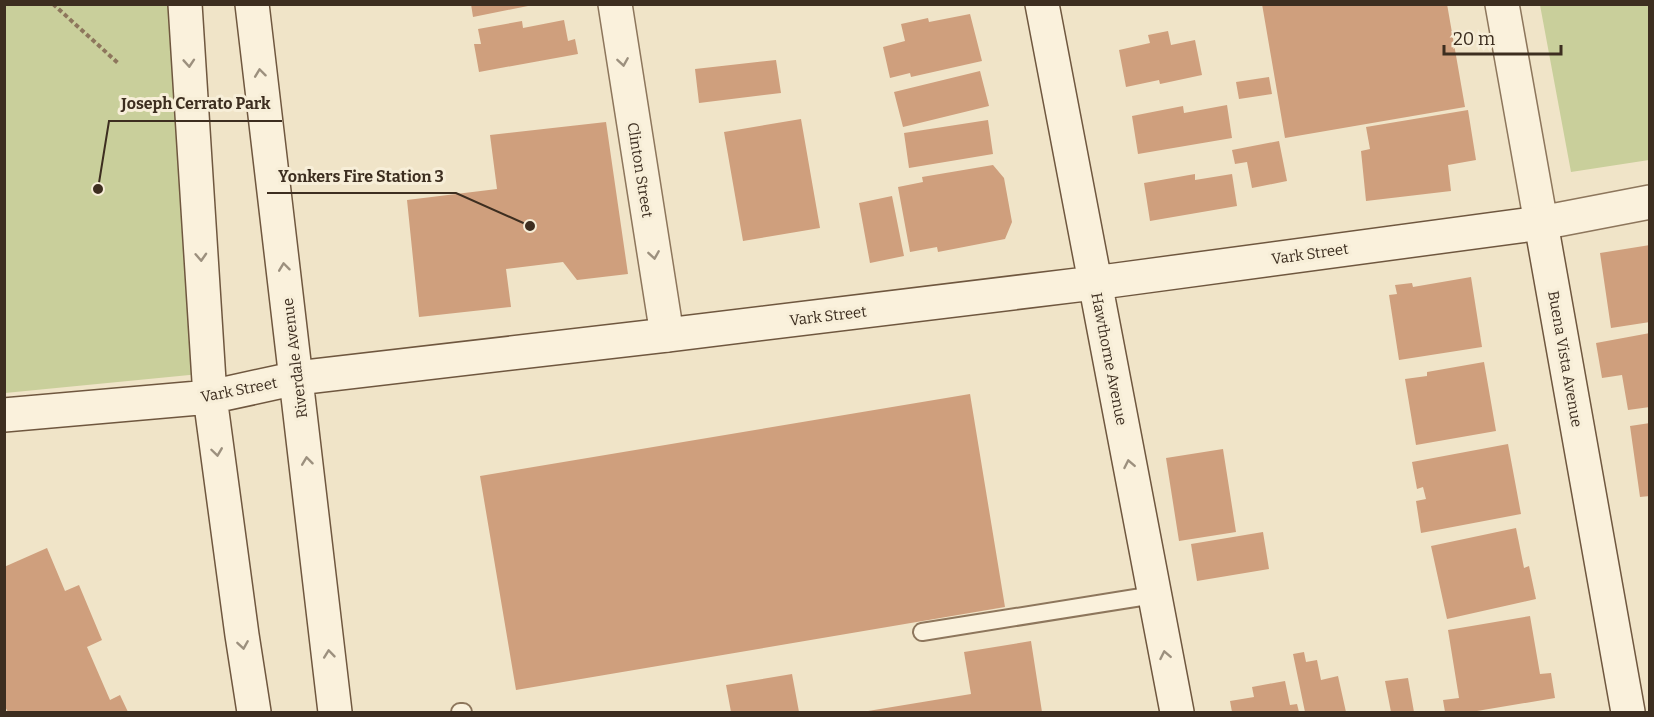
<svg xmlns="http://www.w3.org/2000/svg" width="1654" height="717" font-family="Bitter,serif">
  <rect width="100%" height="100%" fill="#f0e4c8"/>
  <path fill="#c9cf9b" d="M 5,5 L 172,5 L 210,373 L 5,393 Z
    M 1540,5 L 1649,5 L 1649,160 L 1571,172 Z"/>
  <path fill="#cf9f7d" d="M 471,4 L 528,4 L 528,6 L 473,17 Z
    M 1262,4 L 1447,4 L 1465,107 L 1285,138 Z
    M 970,14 L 982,61 L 911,77 L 910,73 L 890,78 L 883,47 L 905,41 L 901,24 L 928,18 L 929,22 Z
    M 564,20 L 568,41 L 575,39 L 578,54 L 479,72 L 474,44 L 481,44 L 478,29 L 522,21 L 523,28 Z
    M 1168,31 L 1171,45 L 1195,40 L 1202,75 L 1160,84 L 1159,80 L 1126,87 L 1119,50 L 1150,43 L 1148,35 Z
    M 776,60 L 781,93 L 699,103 L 695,69 Z
    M 980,71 L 989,106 L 903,127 L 894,92 Z
    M 1269,77 L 1272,94 L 1239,99 L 1236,82 Z
    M 1227,105 L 1232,138 L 1138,154 L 1132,116 L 1183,106 L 1184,113 Z
    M 1468,110 L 1476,160 L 1448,165 L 1451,191 L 1366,201 L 1361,151 L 1370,149 L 1366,127 Z
    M 801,119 L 820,228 L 743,241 L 724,132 Z
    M 988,120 L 993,154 L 909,168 L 904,133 Z
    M 606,122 L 628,274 L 577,280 L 563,262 L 506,269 L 511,307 L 419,317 L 407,200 L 497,189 L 490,135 Z
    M 1279,141 L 1287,181 L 1252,188 L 1247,162 L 1235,164 L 1232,150 Z
    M 993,165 L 1004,178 L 1012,222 L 1005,239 L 938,252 L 937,247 L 910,252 L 898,187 L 923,182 L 922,177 Z
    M 1195,174 L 1195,180 L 1232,174 L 1237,206 L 1150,221 L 1144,183 Z
    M 892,196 L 904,256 L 870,263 L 859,203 Z
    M 1650,245 L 1650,322 L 1611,328 L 1600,253 Z
    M 1471,277 L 1482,347 L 1399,360 L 1389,295 L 1397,294 L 1395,285 L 1412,283 L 1413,287 Z
    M 1650,333 L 1650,407 L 1628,410 L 1622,375 L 1602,378 L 1596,343 Z
    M 1484,362 L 1496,431 L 1416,445 L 1405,379 L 1427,376 L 1427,372 Z
    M 970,394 L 1005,607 L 516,690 L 480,476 Z
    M 1650,423 L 1650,496 L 1640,497 L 1630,426 Z
    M 1508,444 L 1521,514 L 1421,533 L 1416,501 L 1426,499 L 1423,487 L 1417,489 L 1412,462 Z
    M 1223,449 L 1236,532 L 1179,541 L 1166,458 Z
    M 1516,528 L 1524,568 L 1529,566 L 1536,599 L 1447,619 L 1431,546 Z
    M 1263,532 L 1269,569 L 1197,581 L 1191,544 Z
    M 47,548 L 65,591 L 79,585 L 102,640 L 87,647 L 110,700 L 120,695 L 128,712 L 8,712 L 4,705 L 4,567 Z
    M 1530,616 L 1540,674 L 1551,673 L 1555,698 L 1471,712 L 1445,712 L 1443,700 L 1459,698 L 1448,630 Z
    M 1031,641 L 1042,712 L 868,712 L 868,711 L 971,694 L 964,652 Z
    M 1304,652 L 1306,662 L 1317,660 L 1321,680 L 1338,676 L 1346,712 L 1305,712 L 1293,654 Z
    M 792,674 L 799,712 L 731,712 L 726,685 Z
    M 1408,678 L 1414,712 L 1391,712 L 1385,681 Z
    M 1285,681 L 1290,705 L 1297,704 L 1299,712 L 1232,712 L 1230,701 L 1254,697 L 1252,687 Z"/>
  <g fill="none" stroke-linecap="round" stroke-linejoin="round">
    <defs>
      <path id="lane" d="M 922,632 L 1154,595
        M 460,712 L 463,712"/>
      <path id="street" d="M 615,4 L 667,335
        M 1502,4 L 1541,223 L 1650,202"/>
      <path id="secondary" d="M 185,4 L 210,397 L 242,635 L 254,712
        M 252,4 L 335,712
        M 1042,4 L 1177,712
        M 4,415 L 210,397 L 297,378 L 667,335 L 1094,283 L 1541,223 L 1628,712"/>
    </defs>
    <use href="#lane" stroke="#8d765c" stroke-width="20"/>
    <use href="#street" stroke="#8d765c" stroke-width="36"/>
    <use href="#secondary" stroke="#6f573f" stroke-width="36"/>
    <path stroke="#8d765c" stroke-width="4" stroke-dasharray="4.5 3" stroke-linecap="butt" d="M 53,4 L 118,63"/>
    <use href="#lane" stroke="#faf1dc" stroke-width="16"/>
    <use href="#street" stroke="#faf1dc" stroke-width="33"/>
    <use href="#secondary" stroke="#faf1dc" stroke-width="33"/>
  </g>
  <defs><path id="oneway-chevron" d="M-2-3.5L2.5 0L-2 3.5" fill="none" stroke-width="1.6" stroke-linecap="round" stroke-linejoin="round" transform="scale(1.5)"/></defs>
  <g stroke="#9c907e">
    <use href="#oneway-chevron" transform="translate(623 62) rotate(81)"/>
    <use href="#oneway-chevron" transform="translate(189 63) rotate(86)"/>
    <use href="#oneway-chevron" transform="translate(260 73) rotate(-97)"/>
    <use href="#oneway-chevron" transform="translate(654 255) rotate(81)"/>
    <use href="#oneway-chevron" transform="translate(201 257) rotate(87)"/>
    <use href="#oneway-chevron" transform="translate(284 267) rotate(-97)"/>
    <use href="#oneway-chevron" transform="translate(217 452) rotate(82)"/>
    <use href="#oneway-chevron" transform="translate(307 461) rotate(-97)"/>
    <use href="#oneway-chevron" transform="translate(1129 464) rotate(-101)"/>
    <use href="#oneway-chevron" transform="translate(243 645) rotate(81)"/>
    <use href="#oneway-chevron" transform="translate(329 654) rotate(-96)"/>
    <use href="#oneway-chevron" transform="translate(1165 655) rotate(-101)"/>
  </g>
  <g text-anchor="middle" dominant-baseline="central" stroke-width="6" stroke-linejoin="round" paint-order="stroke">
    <g font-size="15" fill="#3d2e20" stroke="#f7eed8">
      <text transform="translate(640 170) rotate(81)">Clinton Street</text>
      <text transform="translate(1310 254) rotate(-8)">Vark Street</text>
      <text transform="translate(828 316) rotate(-7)">Vark Street</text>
      <text transform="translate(295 358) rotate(-97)">Riverdale Avenue</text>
      <text transform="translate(1109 359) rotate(79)">Hawthorne Avenue</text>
      <text transform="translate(1565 359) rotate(80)">Buena Vista Avenue</text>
      <text transform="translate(239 390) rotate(-11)">Vark Street</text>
    </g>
  </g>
  <path fill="none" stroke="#3d2e20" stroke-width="2" d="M98 189L109 121H282M530 226L456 193H267"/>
  <g fill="#3d2e20" stroke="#f7eed8" stroke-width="2">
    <circle cx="98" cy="189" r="6"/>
    <circle cx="530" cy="226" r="6"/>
  </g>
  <g font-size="16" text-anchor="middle" font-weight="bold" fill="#3d2e20" stroke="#f7eed8" stroke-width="6" stroke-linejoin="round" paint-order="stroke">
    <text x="196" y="109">Joseph Cerrato Park</text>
    <text x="361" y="182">Yonkers Fire Station 3</text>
  </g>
  <rect width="1654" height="717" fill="none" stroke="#3d2e20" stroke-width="12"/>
  <path d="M1444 45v9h117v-9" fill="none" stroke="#3d2e20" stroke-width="3"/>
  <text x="1453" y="45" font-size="18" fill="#3d2e20" stroke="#f7eed8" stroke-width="4.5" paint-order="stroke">20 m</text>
</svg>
